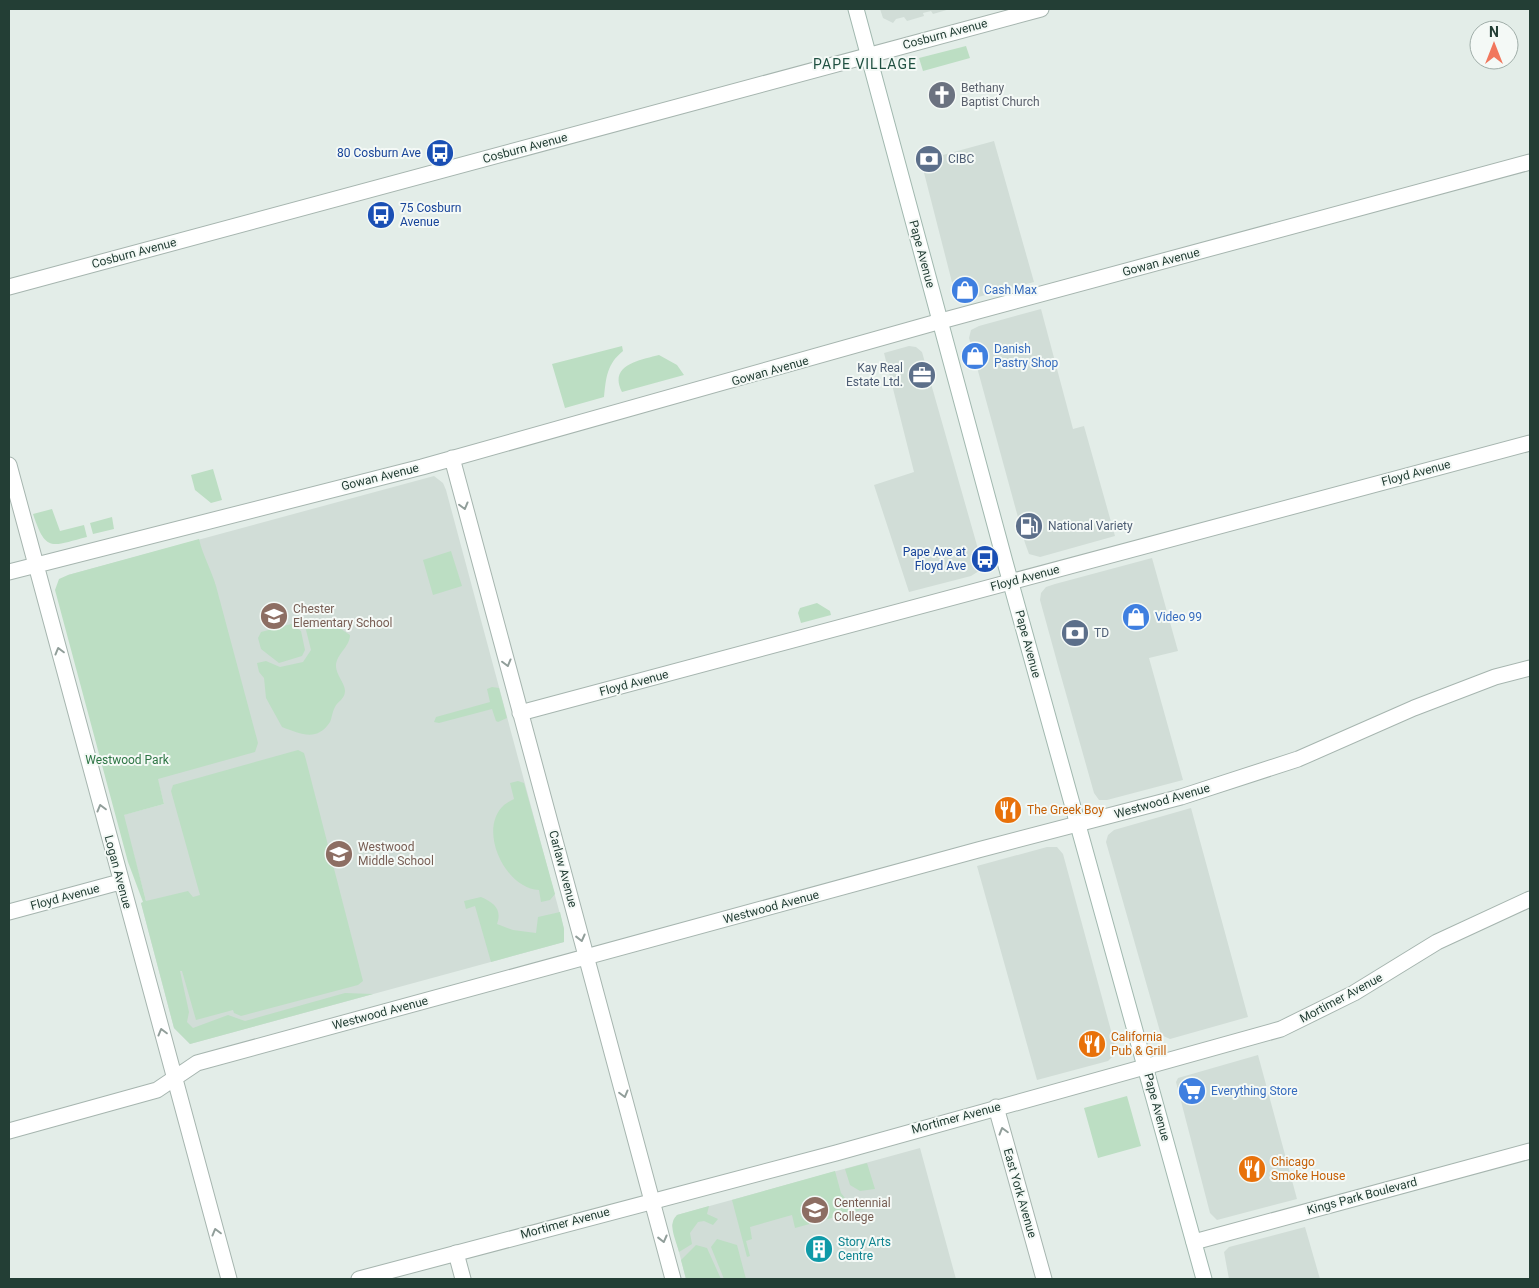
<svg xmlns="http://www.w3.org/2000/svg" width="1539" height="1288" font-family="Roboto,sans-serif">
  <rect width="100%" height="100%" fill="#e3ede8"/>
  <path fill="#d1ddd7" d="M 880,9 L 950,9 L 933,14 L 931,11 L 923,13 L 924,16 L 907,21 L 904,17 L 896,19 L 893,23 L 883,18 Z
    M 994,141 L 1034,282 L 967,300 L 958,299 L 955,294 L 921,161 Z
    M 1041,309 L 1073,429 L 1084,426 L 1115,536 L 1040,557 L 1029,554 L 1025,543 L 969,338 L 971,330 L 979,326 Z
    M 909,346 L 916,347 L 922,352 L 982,563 L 979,571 L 971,576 L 909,592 L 874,485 L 914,472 L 884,353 Z
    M 434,476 L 443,483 L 446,490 L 564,929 L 564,942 L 190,1044 L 174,1028 L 141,903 L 146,901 L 123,815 L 164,804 L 142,720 L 68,575 Z
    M 1152,558 L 1178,651 L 1149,658 L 1183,780 L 1107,800 L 1099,800 L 1094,793 L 1059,669 L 1040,600 L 1041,593 L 1046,587 L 1055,584 Z
    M 1191,808 L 1248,1017 L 1170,1039 L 1161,1035 L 1106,842 L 1108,835 L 1114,830 Z
    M 1047,847 L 1057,847 L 1063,854 L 1116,1049 L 1113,1056 L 1108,1061 L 1037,1080 L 977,866 Z
    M 1258,1055 L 1297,1199 L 1217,1220 L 1210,1213 L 1176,1082 L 1178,1078 Z
    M 920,1148 L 956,1279 L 686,1279 L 672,1225 L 677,1215 Z
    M 1305,1227 L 1320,1279 L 1229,1279 L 1224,1252 L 1229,1247 Z"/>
  <path fill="#bcdec3" d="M 966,46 L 970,58 L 923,71 L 919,58 Z
    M 622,346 L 623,351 C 607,364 606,377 604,397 L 565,408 L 552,364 Z
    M 659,355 L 677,365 L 684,375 L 622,392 C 608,365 640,360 659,355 Z
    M 213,469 L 222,500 L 211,503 L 195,490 L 191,475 Z
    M 52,509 L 60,531 L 84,525 L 87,537 C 51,546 46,553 33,514 Z
    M 112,517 L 114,529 L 93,534 L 90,523 Z
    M 199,539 C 203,556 211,569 216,586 L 258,743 L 255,752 L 158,779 L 164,804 L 124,815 L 146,901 L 188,891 L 193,897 L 200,895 L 171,791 L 173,785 L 298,750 L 304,753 L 306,760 L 363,981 L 358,985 L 241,1016 L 234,1013 L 233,1010 L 196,1020 L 182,971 L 180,971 L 189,1012 L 187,1022 L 193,1028 L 228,1015 L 245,1021 L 345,993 L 373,994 L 190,1044 L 174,1028 L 141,903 L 143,902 L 128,862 L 55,590 L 59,579 L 68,575 Z
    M 451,551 L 462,586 L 433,595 L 423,560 Z
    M 817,603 L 830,611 L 831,615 L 801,623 L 798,613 L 800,608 Z
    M 320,620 L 335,625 L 350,635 C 350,647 336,654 336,666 C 336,675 345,683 345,691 C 345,699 337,702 335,707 C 332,712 332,718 330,722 C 317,742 301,734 282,727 L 266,698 L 264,678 L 259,672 L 257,663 L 266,661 L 280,667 L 303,662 L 311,650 L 305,626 Z
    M 291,624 L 301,631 L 305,650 L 302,656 L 279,663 L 261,649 L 258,638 L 261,632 Z
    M 492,687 L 499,688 L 507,718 L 498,722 L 496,721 L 492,709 L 439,723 L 434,722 L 436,717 L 490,702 L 487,689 Z
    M 518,781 L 524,783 L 555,894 L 550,900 L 541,902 L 539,890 C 505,889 477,829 504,805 C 507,802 511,801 514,799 L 510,783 Z
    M 481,897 C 495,903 502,910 497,924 L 513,930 L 536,933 L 538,917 L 560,912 L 564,929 L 564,942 L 491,962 L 475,906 L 466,909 L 464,901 Z
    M 1127,1096 L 1141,1146 L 1098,1158 L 1084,1108 Z
    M 867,1163 L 875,1189 L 860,1191 L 850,1185 L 845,1169 Z
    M 835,1171 L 841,1193 L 849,1203 L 860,1204 L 877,1200 L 879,1205 L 795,1228 L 792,1215 L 750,1227 L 752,1239 L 746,1241 L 750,1256 L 747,1257 L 732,1200 Z
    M 709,1206 L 707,1214 L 718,1219 L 713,1225 L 704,1221 L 698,1222 L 690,1233 L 692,1244 L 679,1252 C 676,1240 667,1224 677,1215 Z
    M 717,1239 L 737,1245 L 746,1279 L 724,1279 L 711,1247 Z
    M 696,1245 L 707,1248 L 721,1279 L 686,1279 L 681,1260 Z"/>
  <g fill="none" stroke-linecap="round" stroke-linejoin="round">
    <defs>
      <path id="minor" d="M 452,458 L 673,1279
        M 9,465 L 229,1279
        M 9,572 L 422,467 L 941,321 L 1530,162
        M 520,713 L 1530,443
        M 9,912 L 120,882
        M 996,1107 L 1044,1279
        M 9,1131 L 157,1090 L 197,1063 L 978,850 L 1181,797 L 1298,759 L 1414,708 L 1495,677 L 1530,668
        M 1194,1242 L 1530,1151
        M 456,1253 L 463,1279"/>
      <path id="tertiary" d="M 9,287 L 1041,9
        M 359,1279 L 836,1153 L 1281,1029 L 1354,993 L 1437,942 L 1530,899"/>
      <path id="secondary" d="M 856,9 L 1005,562 L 1204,1279"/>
    </defs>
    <use href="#minor" stroke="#a6b5af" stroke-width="17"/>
    <use href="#tertiary" stroke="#a6b5af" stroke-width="17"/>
    <use href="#secondary" stroke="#a1b8af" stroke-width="17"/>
    <use href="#minor" stroke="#fff" stroke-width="15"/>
    <use href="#tertiary" stroke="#fff" stroke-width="15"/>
    <use href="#secondary" stroke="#fff" stroke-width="15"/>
  </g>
  <defs><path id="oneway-chevron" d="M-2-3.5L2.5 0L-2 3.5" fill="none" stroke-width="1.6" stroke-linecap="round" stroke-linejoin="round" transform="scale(1.25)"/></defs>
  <g stroke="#919e9a">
    <use href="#oneway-chevron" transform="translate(464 506) rotate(75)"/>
    <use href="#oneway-chevron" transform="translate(59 651) rotate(-105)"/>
    <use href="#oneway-chevron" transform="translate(507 663) rotate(75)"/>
    <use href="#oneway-chevron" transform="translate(101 808) rotate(-105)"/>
    <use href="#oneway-chevron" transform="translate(581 938) rotate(76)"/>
    <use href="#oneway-chevron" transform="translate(162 1032) rotate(-105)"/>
    <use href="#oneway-chevron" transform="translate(624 1094) rotate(75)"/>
    <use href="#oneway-chevron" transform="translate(1003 1131) rotate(-106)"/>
    <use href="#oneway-chevron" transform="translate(216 1232) rotate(-105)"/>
    <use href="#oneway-chevron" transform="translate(663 1239) rotate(76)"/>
  </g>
  <defs>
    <symbol id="church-disc" viewBox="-11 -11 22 22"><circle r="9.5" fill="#6b7280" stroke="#f4f9f6"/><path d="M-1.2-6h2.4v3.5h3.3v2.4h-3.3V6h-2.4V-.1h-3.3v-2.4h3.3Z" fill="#fff"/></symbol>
    <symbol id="bus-disc" viewBox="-11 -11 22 22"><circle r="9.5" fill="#1a4fb4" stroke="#f4f9f6"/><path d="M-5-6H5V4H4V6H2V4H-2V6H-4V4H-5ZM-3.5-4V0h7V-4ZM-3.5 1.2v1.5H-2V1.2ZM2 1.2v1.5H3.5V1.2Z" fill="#fff"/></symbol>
    <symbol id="bank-disc" viewBox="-11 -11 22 22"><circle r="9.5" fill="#5c6f8a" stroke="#f4f9f6"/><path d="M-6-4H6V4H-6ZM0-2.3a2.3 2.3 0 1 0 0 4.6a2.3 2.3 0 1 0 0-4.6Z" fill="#fff"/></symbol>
    <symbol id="shop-disc" viewBox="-11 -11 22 22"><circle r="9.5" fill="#3f7fe0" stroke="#f4f9f6"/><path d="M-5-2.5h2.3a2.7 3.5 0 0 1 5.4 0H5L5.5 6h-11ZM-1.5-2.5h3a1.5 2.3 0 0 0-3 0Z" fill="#fff"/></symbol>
    <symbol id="office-disc" viewBox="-11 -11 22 22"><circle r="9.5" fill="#5c6f8a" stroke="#f4f9f6"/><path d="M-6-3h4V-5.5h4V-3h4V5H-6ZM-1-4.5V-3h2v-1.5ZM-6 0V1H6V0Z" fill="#fff"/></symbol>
    <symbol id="fuel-disc" viewBox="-11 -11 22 22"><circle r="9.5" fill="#5c6f8a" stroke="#f4f9f6"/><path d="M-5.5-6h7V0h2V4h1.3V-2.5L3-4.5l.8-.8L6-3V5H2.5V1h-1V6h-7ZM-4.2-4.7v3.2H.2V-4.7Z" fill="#fff"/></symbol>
    <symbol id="school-disc" viewBox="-11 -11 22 22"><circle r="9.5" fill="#8d6e63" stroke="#f4f9f6"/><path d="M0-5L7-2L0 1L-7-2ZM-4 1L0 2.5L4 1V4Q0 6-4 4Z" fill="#fff"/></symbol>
    <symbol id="restaurant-disc" viewBox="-11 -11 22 22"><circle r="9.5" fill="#e8710a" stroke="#f4f9f6"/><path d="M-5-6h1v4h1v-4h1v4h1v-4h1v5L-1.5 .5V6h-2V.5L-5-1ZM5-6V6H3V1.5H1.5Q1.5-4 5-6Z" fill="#fff"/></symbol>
    <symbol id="supermarket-disc" viewBox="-11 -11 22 22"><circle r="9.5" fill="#3f7fe0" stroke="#f4f9f6"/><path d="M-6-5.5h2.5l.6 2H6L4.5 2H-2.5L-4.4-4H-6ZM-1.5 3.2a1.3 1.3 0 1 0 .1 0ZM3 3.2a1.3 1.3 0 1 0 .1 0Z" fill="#fff"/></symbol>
    <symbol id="university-disc" viewBox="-11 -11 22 22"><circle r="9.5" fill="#8d6e63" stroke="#f4f9f6"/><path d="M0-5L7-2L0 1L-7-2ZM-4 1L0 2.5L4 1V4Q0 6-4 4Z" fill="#fff"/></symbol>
    <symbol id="building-disc" viewBox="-11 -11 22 22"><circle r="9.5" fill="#0f9aa8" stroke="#f4f9f6"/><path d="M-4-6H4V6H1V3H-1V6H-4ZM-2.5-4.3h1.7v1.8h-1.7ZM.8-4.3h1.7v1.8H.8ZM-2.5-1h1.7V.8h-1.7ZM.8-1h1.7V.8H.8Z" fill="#fff"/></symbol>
  </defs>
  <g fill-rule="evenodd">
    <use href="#church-disc" x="926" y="79" width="32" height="32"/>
    <use href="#bus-disc" x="424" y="137" width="32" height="32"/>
    <use href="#bank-disc" x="913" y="143" width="32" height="32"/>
    <use href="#bus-disc" x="365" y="199" width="32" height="32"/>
    <use href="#shop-disc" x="949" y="274" width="32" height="32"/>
    <use href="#shop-disc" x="959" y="340" width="32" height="32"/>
    <use href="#office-disc" x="906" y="359" width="32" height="32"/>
    <use href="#fuel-disc" x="1013" y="510" width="32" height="32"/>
    <use href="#bus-disc" x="969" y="543" width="32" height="32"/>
    <use href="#school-disc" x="258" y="600" width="32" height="32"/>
    <use href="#shop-disc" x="1120" y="601" width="32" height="32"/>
    <use href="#bank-disc" x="1059" y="617" width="32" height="32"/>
    <use href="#restaurant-disc" x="992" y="794" width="32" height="32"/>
    <use href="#school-disc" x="323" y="838" width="32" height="32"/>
    <use href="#restaurant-disc" x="1076" y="1028" width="32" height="32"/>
    <use href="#supermarket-disc" x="1176" y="1075" width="32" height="32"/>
    <use href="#restaurant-disc" x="1236" y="1153" width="32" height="32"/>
    <use href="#university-disc" x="799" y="1194" width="32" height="32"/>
    <use href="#building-disc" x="803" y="1233" width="32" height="32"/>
  </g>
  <g text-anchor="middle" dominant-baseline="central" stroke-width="4" stroke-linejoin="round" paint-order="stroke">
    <g font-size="12" fill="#233e35" stroke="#f4f9f6">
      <text transform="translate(945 34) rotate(-15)">Cosburn Avenue</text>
      <text transform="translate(525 148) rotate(-15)">Cosburn Avenue</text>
      <text transform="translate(134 253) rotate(-15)">Cosburn Avenue</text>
      <text transform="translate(922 254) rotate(75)">Pape Avenue</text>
      <text transform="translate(1161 262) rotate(-15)">Gowan Avenue</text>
      <text transform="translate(770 371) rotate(-16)">Gowan Avenue</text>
      <text transform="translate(1416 473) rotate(-15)">Floyd Avenue</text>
      <text transform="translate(380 477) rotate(-14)">Gowan Avenue</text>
      <text transform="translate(1025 578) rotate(-15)">Floyd Avenue</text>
      <text transform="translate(1028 644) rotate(75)">Pape Avenue</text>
      <text transform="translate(634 683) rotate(-15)">Floyd Avenue</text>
      <text transform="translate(1162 801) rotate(-16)">Westwood Avenue</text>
      <text transform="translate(563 869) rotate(75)">Carlaw Avenue</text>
      <text transform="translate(118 872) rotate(75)">Logan Avenue</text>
      <text transform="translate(65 897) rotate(-15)">Floyd Avenue</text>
      <text transform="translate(771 907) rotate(-15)">Westwood Avenue</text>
      <text transform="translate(1341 998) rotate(-28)">Mortimer Avenue</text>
      <text transform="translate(380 1013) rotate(-15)">Westwood Avenue</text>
      <text transform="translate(1157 1107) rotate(75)">Pape Avenue</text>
      <text transform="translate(956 1118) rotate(-15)">Mortimer Avenue</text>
      <text transform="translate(1020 1193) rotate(74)">East York Avenue</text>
      <text transform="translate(1362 1196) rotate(-15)">Kings Park Boulevard</text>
      <text transform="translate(565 1223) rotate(-15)">Mortimer Avenue</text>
    </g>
    <g font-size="12" fill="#5b616d" stroke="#f4f9f6" text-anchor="start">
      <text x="961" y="88">Bethany<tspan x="961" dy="14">Baptist Church</tspan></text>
    </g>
    <g font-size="12" fill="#164399" stroke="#f4f9f6" text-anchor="end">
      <text x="421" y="153">80 Cosburn Ave</text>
      <text x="400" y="208" text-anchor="start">75 Cosburn<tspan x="400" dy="14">Avenue</tspan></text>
      <text x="966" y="552">Pape Ave at<tspan x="966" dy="14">Floyd Ave</tspan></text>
    </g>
    <g font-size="12" fill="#4e5e75" stroke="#f4f9f6" text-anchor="start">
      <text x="948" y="159">CIBC</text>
      <text x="903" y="368" text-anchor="end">Kay Real<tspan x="903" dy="14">Estate Ltd.</tspan></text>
      <text x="1048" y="526">National Variety</text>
      <text x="1094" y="633">TD</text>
    </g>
    <g font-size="12" fill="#366cbe" stroke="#f4f9f6" text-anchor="start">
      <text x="984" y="290">Cash Max</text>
      <text x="994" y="349">Danish<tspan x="994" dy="14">Pastry Shop</tspan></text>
      <text x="1155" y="617">Video 99</text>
      <text x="1211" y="1091">Everything Store</text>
    </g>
    <g font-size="12" fill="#785e54" stroke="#f4f9f6" text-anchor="start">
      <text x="293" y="609">Chester<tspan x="293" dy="14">Elementary School</tspan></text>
      <text x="358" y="847">Westwood<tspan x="358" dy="14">Middle School</tspan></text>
      <text x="834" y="1203">Centennial<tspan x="834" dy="14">College</tspan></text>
    </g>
    <g font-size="12" fill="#2d7544" stroke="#f4f9f6">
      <text x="127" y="760">Westwood Park</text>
    </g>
    <g font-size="12" fill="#c56008" stroke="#f4f9f6" text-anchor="start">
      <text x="1027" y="810">The Greek Boy</text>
      <text x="1111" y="1037">California<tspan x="1111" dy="14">Pub &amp; Grill</tspan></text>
      <text x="1271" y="1162">Chicago<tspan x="1271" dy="14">Smoke House</tspan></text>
    </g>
    <g font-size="12" fill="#0d838f" stroke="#f4f9f6" text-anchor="start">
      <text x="838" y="1242">Story Arts<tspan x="838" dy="14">Centre</tspan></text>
    </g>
    <g font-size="14" letter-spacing="1" fill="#1f5041" stroke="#f4f9f6">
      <text x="865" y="64">PAPE VILLAGE</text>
    </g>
  </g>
  <rect width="1539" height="1288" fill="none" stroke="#233e35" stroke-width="20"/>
  <g transform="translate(1494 45)"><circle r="24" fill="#f4f9f6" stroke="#a0aea9"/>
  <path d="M0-4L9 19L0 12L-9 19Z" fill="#f1775d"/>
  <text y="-8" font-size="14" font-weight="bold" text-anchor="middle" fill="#233e35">N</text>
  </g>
</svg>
